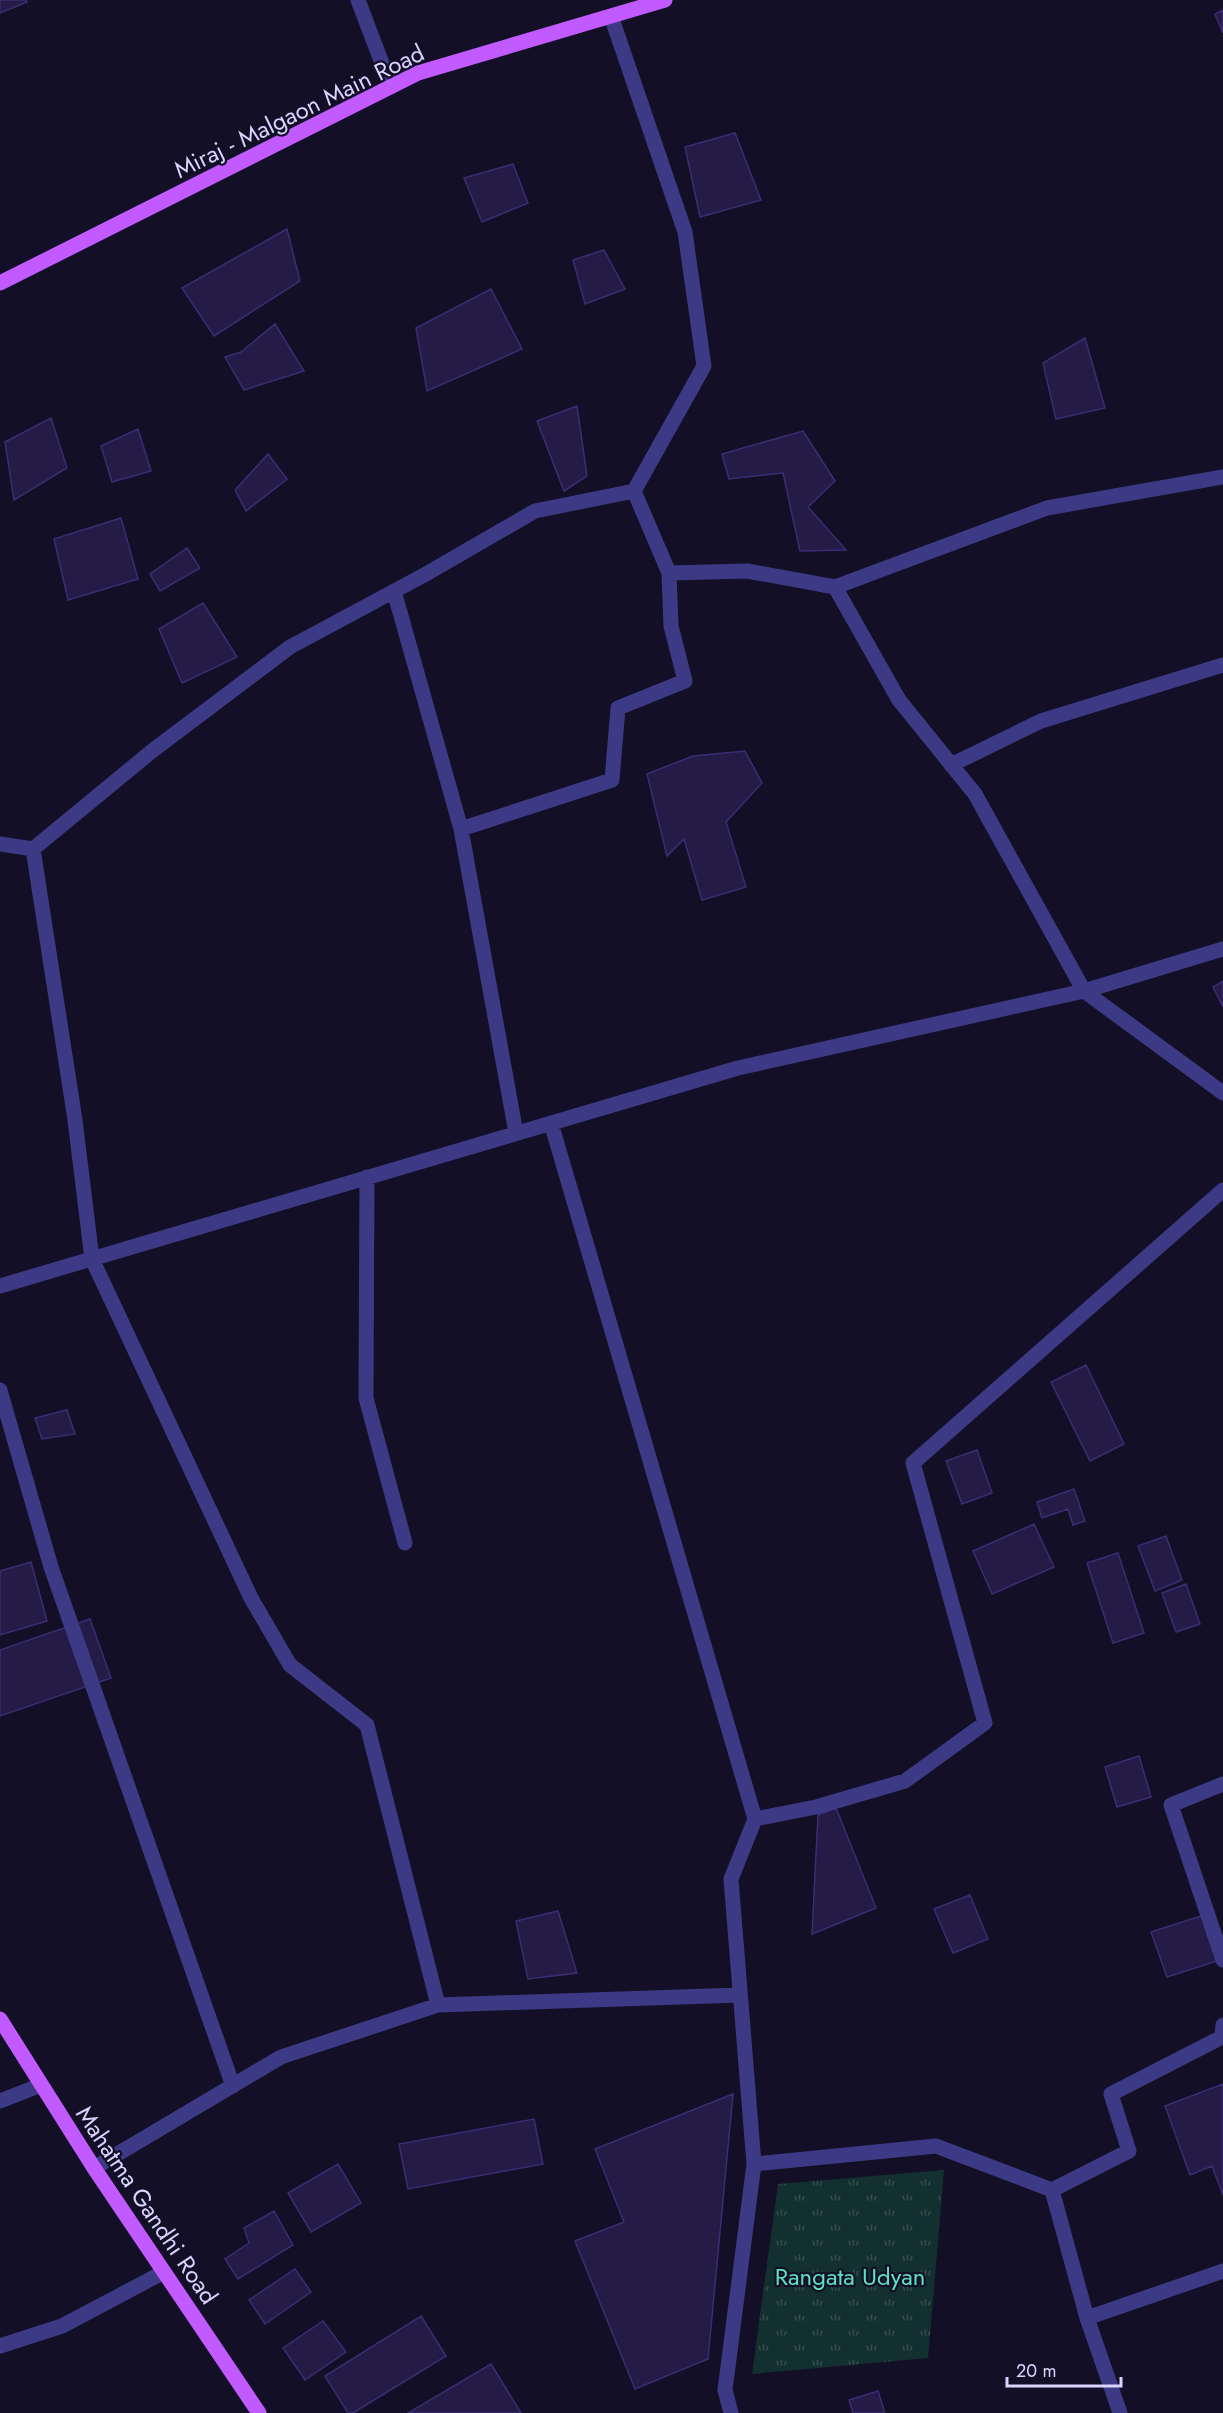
<svg xmlns="http://www.w3.org/2000/svg" width="1223" height="2413" font-family="Jost,sans-serif">
  <defs>
    <pattern id="park-tufts" width="24" height="20" patternUnits="userSpaceOnUse" patternTransform="scale(1.5)"><rect width="24" height="20" fill="#12302f"/><path d="M3 7l-1-3M5 7V3M7 7l1-3M15 17l-1-3M17 17v-4M19 17l1-3" fill="none" stroke="#344d4e"/></pattern>
  </defs>
  <rect width="100%" height="100%" fill="#130f26"/>
  <path fill="url(#park-tufts)" d="M 944,2170 L 928,2358 L 752,2374 L 778,2184 Z"/>
  <path fill="#241b47" stroke="#3b2d73" stroke-width="1.5" d="M 0,0 L 26,0 L 27,2 L 0,13 Z
    M 1223,10 L 1223,33 L 1215,14 Z
    M 735,133 L 761,200 L 700,217 L 685,147 Z
    M 513,164 L 528,203 L 482,222 L 464,178 Z
    M 287,229 L 300,281 L 214,336 L 182,288 Z
    M 604,250 L 625,289 L 585,304 L 573,260 Z
    M 491,289 L 522,349 L 427,391 L 416,328 Z
    M 275,324 L 304,371 L 244,390 L 225,357 L 241,352 Z
    M 1085,338 L 1105,408 L 1056,419 L 1043,363 Z
    M 577,406 L 587,476 L 564,491 L 537,421 Z
    M 51,418 L 67,468 L 14,500 L 5,442 Z
    M 138,429 L 151,471 L 112,482 L 101,446 Z
    M 803,431 L 835,481 L 808,507 L 846,550 L 800,551 L 783,473 L 729,479 L 722,454 Z
    M 268,454 L 287,479 L 246,511 L 235,490 Z
    M 121,518 L 138,579 L 68,600 L 54,539 Z
    M 187,548 L 200,568 L 160,591 L 150,574 Z
    M 203,603 L 237,657 L 182,683 L 159,629 Z
    M 745,751 L 762,783 L 726,822 L 746,887 L 702,900 L 684,839 L 667,856 L 647,774 L 693,756 Z
    M 1223,981 L 1223,1007 L 1213,987 Z
    M 1086,1365 L 1124,1444 L 1090,1461 L 1051,1382 Z
    M 67,1410 L 75,1434 L 42,1439 L 35,1418 Z
    M 977,1450 L 992,1493 L 962,1504 L 946,1461 Z
    M 1074,1489 L 1085,1521 L 1073,1525 L 1068,1509 L 1042,1518 L 1037,1502 Z
    M 1034,1524 L 1054,1567 L 992,1594 L 973,1551 Z
    M 1166,1536 L 1182,1580 L 1155,1591 L 1138,1546 Z
    M 1118,1553 L 1144,1633 L 1113,1643 L 1087,1563 Z
    M 31,1562 L 47,1621 L 0,1635 L 0,1571 Z
    M 1186,1584 L 1200,1624 L 1176,1632 L 1162,1593 Z
    M 90,1619 L 111,1678 L 0,1716 L 0,1650 Z
    M 1139,1756 L 1151,1797 L 1117,1807 L 1105,1767 Z
    M 836,1808 L 876,1908 L 812,1934 L 818,1815 Z
    M 970,1895 L 988,1939 L 953,1953 L 934,1909 Z
    M 558,1911 L 577,1973 L 528,1979 L 516,1921 Z
    M 1201,1916 L 1217,1961 L 1167,1977 L 1151,1932 Z
    M 1223,2084 L 1223,2195 L 1212,2166 L 1190,2175 L 1165,2106 Z
    M 733,2094 L 708,2359 L 635,2389 L 575,2241 L 624,2222 L 595,2149 Z
    M 534,2119 L 543,2164 L 408,2189 L 399,2144 Z
    M 338,2164 L 361,2203 L 311,2232 L 288,2193 Z
    M 274,2211 L 293,2245 L 238,2279 L 225,2259 L 249,2243 L 244,2228 Z
    M 295,2269 L 311,2292 L 265,2324 L 249,2300 Z
    M 421,2316 L 446,2356 L 353,2413 L 348,2413 L 325,2376 Z
    M 323,2321 L 346,2352 L 305,2380 L 283,2348 Z
    M 491,2364 L 521,2413 L 408,2413 Z
    M 878,2391 L 885,2413 L 853,2413 L 849,2400 Z"/>
  <g fill="none" stroke-linecap="round" stroke-linejoin="round">
    <path stroke="#3d3a85" stroke-width="15" d="M 358,0 L 391,87
      M 611,16 L 685,232 L 704,366 L 634,491 L 669,573 L 747,571 L 835,587 L 1047,508 L 1223,477
      M 835,587 L 899,700 L 975,794 L 1084,991 L 1223,1093
      M 394,591 L 461,829 L 516,1133
      M 951,765 L 1041,721 L 1223,665
      M 461,829 L 612,780 L 618,708 L 685,681 L 671,626 L 669,573
      M 0,844 L 33,849
      M 33,849 L 75,1120 L 92,1259 L 251,1598 L 290,1665 L 367,1725 L 438,2005
      M 33,849 L 152,751 L 290,647 L 426,574 L 535,511 L 634,491
      M 551,1123 L 755,1819 L 731,1879 L 754,2164 L 725,2390 L 731,2413
      M 367,1177 L 366,1398 L 405,1543
      M 0,1286 L 738,1068 L 1084,991 L 1223,949
      M 0,1390 L 51,1567 L 233,2086
      M 1223,1784 L 1171,1805 L 1223,1960
      M 755,1819 L 816,1807 L 905,1781 L 985,1723 L 913,1463 L 1223,1190
      M 0,2101 L 41,2085
      M 754,2164 L 936,2146 L 1052,2190 L 1129,2151 L 1111,2094 L 1222,2037 L 1223,2025
      M 94,2168 L 281,2057 L 438,2005 L 740,1995
      M 1052,2190 L 1087,2318 L 1120,2413
      M 1087,2318 L 1223,2271
      M 0,2346 L 62,2326 L 164,2272"/>
    <path stroke="#c25bff" stroke-width="15" d="M 0,283 L 418,73 L 665,0
      M 0,2019 L 94,2168 L 259,2413"/>
  </g>
  <g text-anchor="middle" dominant-baseline="central" stroke-width="4.5" stroke-linejoin="round" paint-order="stroke">
    <g font-size="24" fill="#d9d4ff" stroke="#130f26">
      <text transform="translate(299 111) rotate(-26)">Miraj - Malgaon Main Road</text>
      <text transform="translate(147 2205) rotate(56)">Mahatma Gandhi Road</text>
    </g>
    <g font-size="24" fill="#5fe0c0" stroke="#130f26">
      <text x="850" y="2276">Rangata Udyan</text>
    </g>
  </g>
  <path d="M1007 2377v9h114v-9" fill="none" stroke="#d9d4ff" stroke-width="3"/>
  <text x="1016" y="2377" font-size="18" fill="#d9d4ff" stroke="#130f26" stroke-width="4.5" paint-order="stroke">20 m</text>
</svg>
